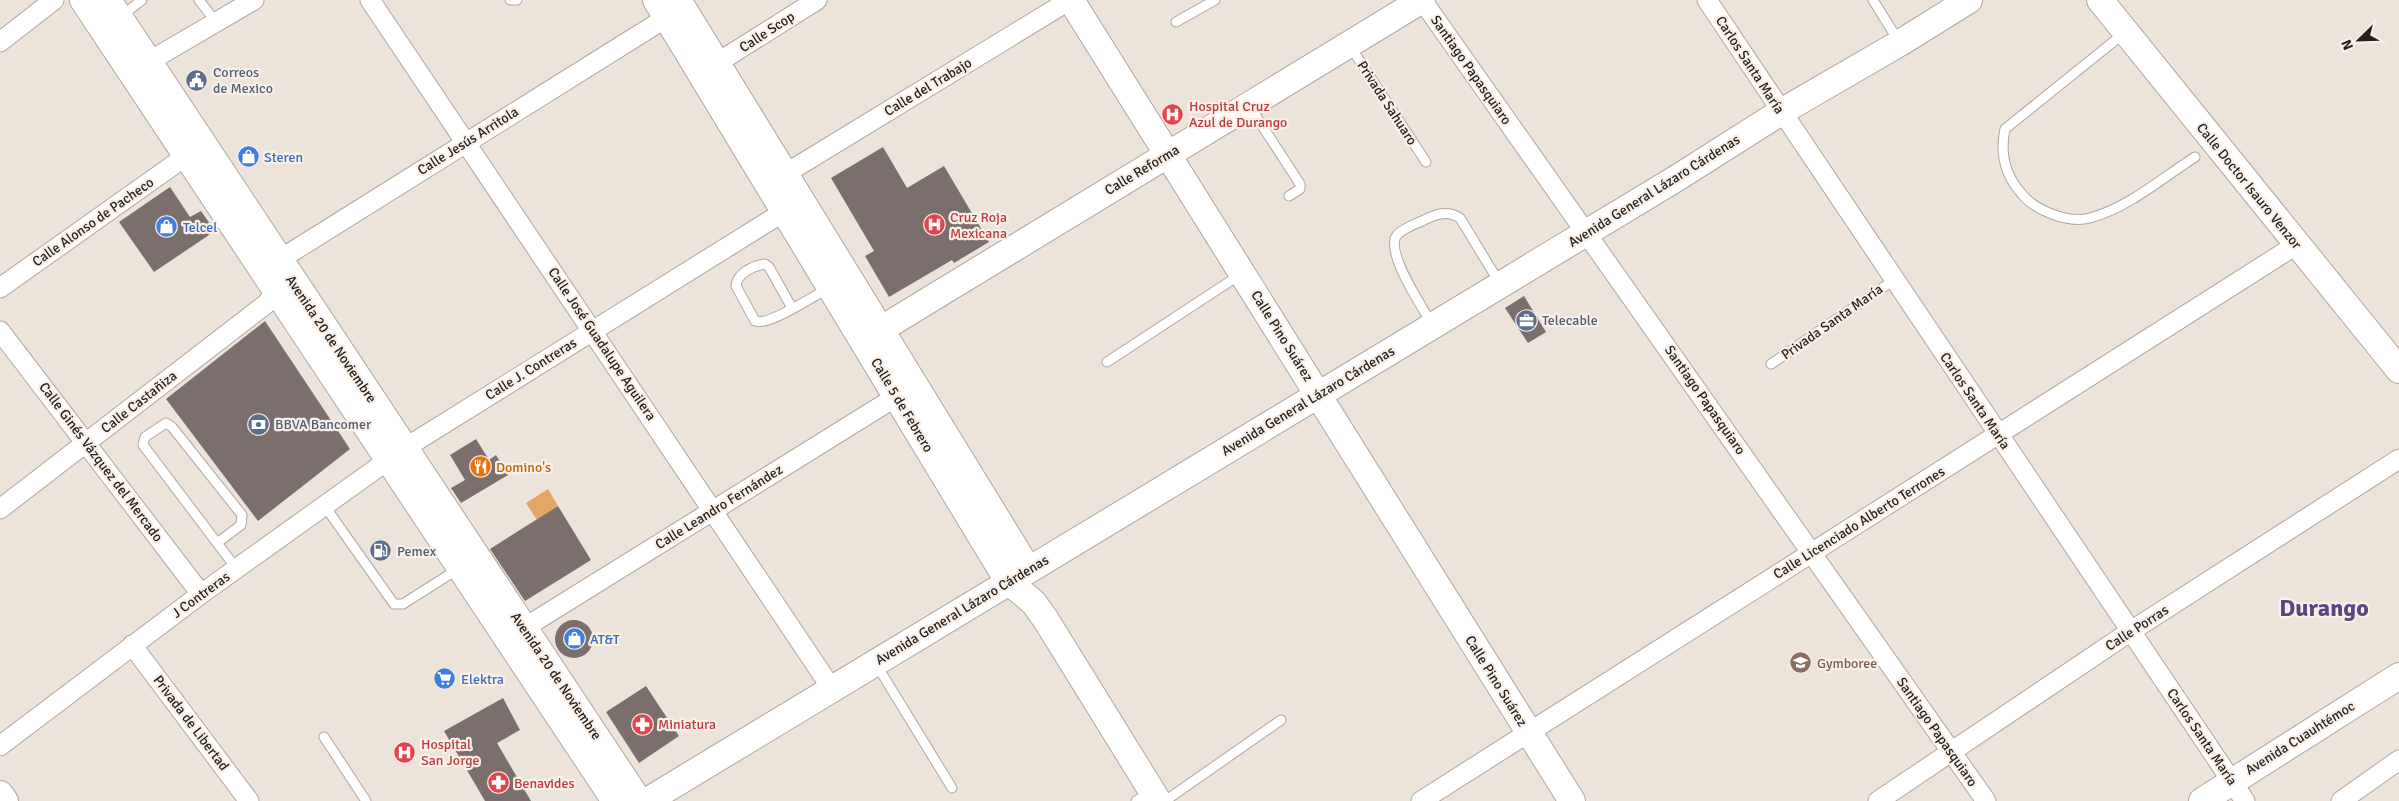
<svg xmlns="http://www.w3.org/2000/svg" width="2399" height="801" font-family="Signika,sans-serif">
  <rect width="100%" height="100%" fill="#ece3db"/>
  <path fill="#e5a564" d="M 548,489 L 558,506 L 537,520 L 526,503 Z"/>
  <path fill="#7b6f6d" d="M 883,147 L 907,188 L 944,166 L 989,242 L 954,263 L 952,260 L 889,297 L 865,256 L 874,251 L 831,178 Z
    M 170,187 L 190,217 L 201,211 L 215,231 L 154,272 L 119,222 Z
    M 1524,296 L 1546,332 L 1528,343 L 1505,308 Z
    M 265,321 L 350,449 L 258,521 L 166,399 Z
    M 476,439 L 489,460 L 496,455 L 508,475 L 461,503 L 451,488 L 465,480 L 450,455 Z
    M 558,506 L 591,560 L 525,601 L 490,549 Z
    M555 639a19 19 0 1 1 38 0a19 19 0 1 1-38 0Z
    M 646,686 L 679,736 L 639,763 L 606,712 Z
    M 503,698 L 520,730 L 497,743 L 531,801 L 485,801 L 444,731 Z"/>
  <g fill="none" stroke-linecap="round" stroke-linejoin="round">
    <defs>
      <path id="lane" d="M 199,0 L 216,22
        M 510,0 L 517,0
        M 1873,0 L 1898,40
        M 120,17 L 142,0
        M 1176,22 L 1215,0
        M 2123,34 L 2005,129 C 2000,153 2005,175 2021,193 C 2034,210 2068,224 2090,218 C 2128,208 2162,178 2195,157
        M 1350,46 L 1426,162
        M 1250,107 L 1300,184 L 1300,189 L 1289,196
        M 792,308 L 769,267 L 765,264 C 753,266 737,273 736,286 L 755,321 C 768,327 815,295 829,288
        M 1432,324 C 1423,308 1384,251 1397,235 C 1403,228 1416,224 1424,220 C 1436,214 1447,210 1460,218 L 1499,282
        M 1107,362 L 1241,274
        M 1771,364 L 1894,280
        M 324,505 L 394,604 L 403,604 L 458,569
        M 217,543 L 241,525 L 242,515 L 172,427 L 166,423 L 145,437 L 143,445 L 236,568
        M 876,664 L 952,788
        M 324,737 L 366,801
        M 1136,801 L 1149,792
        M 1165,801 L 1281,720"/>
      <path id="street" d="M 370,0 L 832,689
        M 1422,0 L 1986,801
        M 1707,0 L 2245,801
        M 0,42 L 54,0
        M 148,62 L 254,0
        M 717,63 L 817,0
        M 785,174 L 1070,0
        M 0,288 L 186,156
        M 0,331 L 201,594
        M 0,509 L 266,304 C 280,291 275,270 287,255 L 677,11
        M 524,628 L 907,390
        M 132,645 L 249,801
        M 0,746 L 201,594 L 405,448 L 785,211
        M 1421,801 L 2296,245
        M 1878,801 L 2131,631 L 2399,459
        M 2341,801 L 2399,760"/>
      <path id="secondary" d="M 83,0 L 615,801
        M 108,0 L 639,801
        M 656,0 L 1008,581 L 1034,603 L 1046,620 L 1158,801
        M 678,0 L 1028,569
        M 1071,0 L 1572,801
        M 2100,0 L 2399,370
        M 865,339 L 1422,0
        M 0,794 L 5,801
        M 647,801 L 1677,178 L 1781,112 L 1900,43 L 1969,0
        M 2202,801 L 2399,676"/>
    </defs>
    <use href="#lane" stroke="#b0a8a0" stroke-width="11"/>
    <use href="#street" stroke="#b0a8a0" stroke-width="21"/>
    <use href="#secondary" stroke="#b0a8a0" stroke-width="28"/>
    <use href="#lane" stroke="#fff" stroke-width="9"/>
    <use href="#street" stroke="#fff" stroke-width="19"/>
    <use href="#secondary" stroke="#fff" stroke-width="26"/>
  </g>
  <defs>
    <symbol id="civic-disc" viewBox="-11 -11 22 22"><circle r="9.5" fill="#5c6f8a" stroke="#faf0e8"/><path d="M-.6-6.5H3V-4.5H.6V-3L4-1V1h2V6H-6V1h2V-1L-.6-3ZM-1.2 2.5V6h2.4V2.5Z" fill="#fff"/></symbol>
    <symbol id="hospital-disc" viewBox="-11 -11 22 22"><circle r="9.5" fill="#e0444e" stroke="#faf0e8"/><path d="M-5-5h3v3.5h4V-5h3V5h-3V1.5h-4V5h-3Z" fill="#fff"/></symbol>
    <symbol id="shop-disc" viewBox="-11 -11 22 22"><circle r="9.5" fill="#3f7fe0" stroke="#faf0e8"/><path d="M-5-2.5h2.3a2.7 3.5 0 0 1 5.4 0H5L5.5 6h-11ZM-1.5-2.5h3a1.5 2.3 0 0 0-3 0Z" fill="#fff"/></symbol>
    <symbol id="office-disc" viewBox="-11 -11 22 22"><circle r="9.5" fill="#5c6f8a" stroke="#faf0e8"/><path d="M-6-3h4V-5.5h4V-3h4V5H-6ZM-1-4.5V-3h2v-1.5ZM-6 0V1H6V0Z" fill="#fff"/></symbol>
    <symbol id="bank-disc" viewBox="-11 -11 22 22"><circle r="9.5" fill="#5c6f8a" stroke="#faf0e8"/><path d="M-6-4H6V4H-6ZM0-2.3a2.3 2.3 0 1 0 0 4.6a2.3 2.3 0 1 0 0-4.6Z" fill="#fff"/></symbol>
    <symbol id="restaurant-disc" viewBox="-11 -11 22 22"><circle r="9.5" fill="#e8710a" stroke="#faf0e8"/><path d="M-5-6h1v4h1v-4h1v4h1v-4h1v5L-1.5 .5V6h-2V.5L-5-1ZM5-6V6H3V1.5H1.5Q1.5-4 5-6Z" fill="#fff"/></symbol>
    <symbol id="fuel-disc" viewBox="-11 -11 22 22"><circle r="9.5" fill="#5c6f8a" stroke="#faf0e8"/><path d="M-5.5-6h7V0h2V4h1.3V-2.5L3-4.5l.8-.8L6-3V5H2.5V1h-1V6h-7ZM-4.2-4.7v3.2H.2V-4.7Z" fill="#fff"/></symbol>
    <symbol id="school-disc" viewBox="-11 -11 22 22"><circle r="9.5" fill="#8d6e63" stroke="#faf0e8"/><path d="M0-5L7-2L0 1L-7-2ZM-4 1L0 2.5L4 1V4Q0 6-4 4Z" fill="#fff"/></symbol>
    <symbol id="supermarket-disc" viewBox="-11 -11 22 22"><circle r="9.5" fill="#3f7fe0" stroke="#faf0e8"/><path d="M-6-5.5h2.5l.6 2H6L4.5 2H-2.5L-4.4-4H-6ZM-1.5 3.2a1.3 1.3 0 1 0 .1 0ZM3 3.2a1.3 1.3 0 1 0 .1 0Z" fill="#fff"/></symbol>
    <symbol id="pharmacy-disc" viewBox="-11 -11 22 22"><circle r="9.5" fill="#e0444e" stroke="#faf0e8"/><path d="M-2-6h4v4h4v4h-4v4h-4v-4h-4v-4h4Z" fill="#fff"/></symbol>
  </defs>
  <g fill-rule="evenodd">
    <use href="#civic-disc" x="184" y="68" width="25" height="25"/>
    <use href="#hospital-disc" x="1160" y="102" width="25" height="25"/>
    <use href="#shop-disc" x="236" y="144" width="25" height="25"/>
    <use href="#hospital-disc" x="922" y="212" width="25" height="25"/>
    <use href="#shop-disc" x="154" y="214" width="25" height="25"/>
    <use href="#office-disc" x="1514" y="308" width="25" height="25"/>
    <use href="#bank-disc" x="246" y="412" width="25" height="25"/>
    <use href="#restaurant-disc" x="468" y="454" width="25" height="25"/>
    <use href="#fuel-disc" x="368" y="538" width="25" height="25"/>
    <use href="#shop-disc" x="562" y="626" width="25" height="25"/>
    <use href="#school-disc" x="1788" y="650" width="25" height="25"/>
    <use href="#supermarket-disc" x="432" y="666" width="25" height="25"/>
    <use href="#pharmacy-disc" x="630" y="712" width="25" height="25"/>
    <use href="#hospital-disc" x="392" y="740" width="25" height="25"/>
    <use href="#pharmacy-disc" x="486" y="770" width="25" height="25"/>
  </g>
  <g text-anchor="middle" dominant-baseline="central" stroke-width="4.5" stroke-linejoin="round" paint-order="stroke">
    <g font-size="14" fill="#221f1c" stroke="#faf0e8">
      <text transform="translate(767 32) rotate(-33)">Calle Scop</text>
      <text transform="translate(1750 65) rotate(57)">Carlos Santa María</text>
      <text transform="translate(1471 70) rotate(55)">Santiago Papasquiaro</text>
      <text transform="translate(928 87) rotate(-31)">Calle del Trabajo</text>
      <text transform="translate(1387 103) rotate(57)">Privada Sahuaro</text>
      <text transform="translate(468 141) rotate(-32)">Calle Jesús Arritola</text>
      <text transform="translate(1142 170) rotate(-31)">Calle Reforma</text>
      <text transform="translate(2249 186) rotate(51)">Calle Doctor Isauro Venzor</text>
      <text transform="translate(1654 191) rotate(-32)">Avenida General Lázaro Cárdenas</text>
      <text transform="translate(93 222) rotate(-35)">Calle Alonso de Pacheco</text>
      <text transform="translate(1832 322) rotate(-35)">Privada Santa María</text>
      <text transform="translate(1282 336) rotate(58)">Calle Pino Suárez</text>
      <text transform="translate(331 339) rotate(56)">Avenida 20 de Noviembre</text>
      <text transform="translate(602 344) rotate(56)">Calle José Guadalupe Aguilera</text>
      <text transform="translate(531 369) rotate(-32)">Calle J. Contreras</text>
      <text transform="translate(1705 400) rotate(55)">Santiago Papasquiaro</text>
      <text transform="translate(1308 401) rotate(-31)">Avenida General Lázaro Cárdenas</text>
      <text transform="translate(1975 401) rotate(56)">Carlos Santa María</text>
      <text transform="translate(139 402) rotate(-38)">Calle Castañiza</text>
      <text transform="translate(902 405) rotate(59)">Calle 5 de Febrero</text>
      <text transform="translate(101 462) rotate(53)">Calle Ginés Vázquez del Mercado</text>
      <text transform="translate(719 507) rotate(-32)">Calle Leandro Fernández</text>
      <text transform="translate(1859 523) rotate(-32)">Calle Licenciado Alberto Terrones</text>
      <text transform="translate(201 595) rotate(-36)">J Contreras</text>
      <text transform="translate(962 610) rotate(-31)">Avenida General Lázaro Cárdenas</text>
      <text transform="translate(2137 628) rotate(-33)">Calle Porras</text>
      <text transform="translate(556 676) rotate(56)">Avenida 20 de Noviembre</text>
      <text transform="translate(1496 681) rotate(58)">Calle Pino Suárez</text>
      <text transform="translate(191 723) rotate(53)">Privada de Libertad</text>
      <text transform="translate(1937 732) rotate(55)">Santiago Papasquiaro</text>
      <text transform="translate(2202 737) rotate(56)">Carlos Santa María</text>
      <text transform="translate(2300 738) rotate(-32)">Avenida Cuauhtémoc</text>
    </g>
    <g font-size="14" fill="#4e5e75" stroke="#faf0e8" text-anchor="start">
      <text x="213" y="72">Correos<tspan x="213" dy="16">de Mexico</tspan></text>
      <text x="1542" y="320">Telecable</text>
      <text x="275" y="424">BBVA Bancomer</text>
      <text x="397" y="551">Pemex</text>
    </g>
    <g font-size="14" fill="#be3a42" stroke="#faf0e8" text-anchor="start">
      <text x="1189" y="106">Hospital Cruz<tspan x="1189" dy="16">Azul de Durango</tspan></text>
      <text x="950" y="217">Cruz Roja<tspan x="950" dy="16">Mexicana</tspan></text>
      <text x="658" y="724">Miniatura</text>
      <text x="421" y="744">Hospital<tspan x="421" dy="16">San Jorge</tspan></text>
      <text x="514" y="783">Benavides</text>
    </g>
    <g font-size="14" fill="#366cbe" stroke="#faf0e8" text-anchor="start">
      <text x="264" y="157">Steren</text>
      <text x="183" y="227">Telcel</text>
      <text x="590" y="639">AT&amp;T</text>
      <text x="461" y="679">Elektra</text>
    </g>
    <g font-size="14" fill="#c56008" stroke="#faf0e8" text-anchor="start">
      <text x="496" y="467">Domino's</text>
    </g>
    <g font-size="14" fill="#785e54" stroke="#faf0e8" text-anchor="start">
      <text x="1817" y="663">Gymboree</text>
    </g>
    <g font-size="24" font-weight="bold" fill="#5a4684" stroke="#faf0e8">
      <text x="2324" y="608">Durango</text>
    </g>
  </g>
  <g transform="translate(2359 40) rotate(247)" stroke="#faf0e8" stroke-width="4" paint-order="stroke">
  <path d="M0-4L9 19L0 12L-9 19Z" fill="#221f1c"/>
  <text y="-8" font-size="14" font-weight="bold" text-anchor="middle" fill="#221f1c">N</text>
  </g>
</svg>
